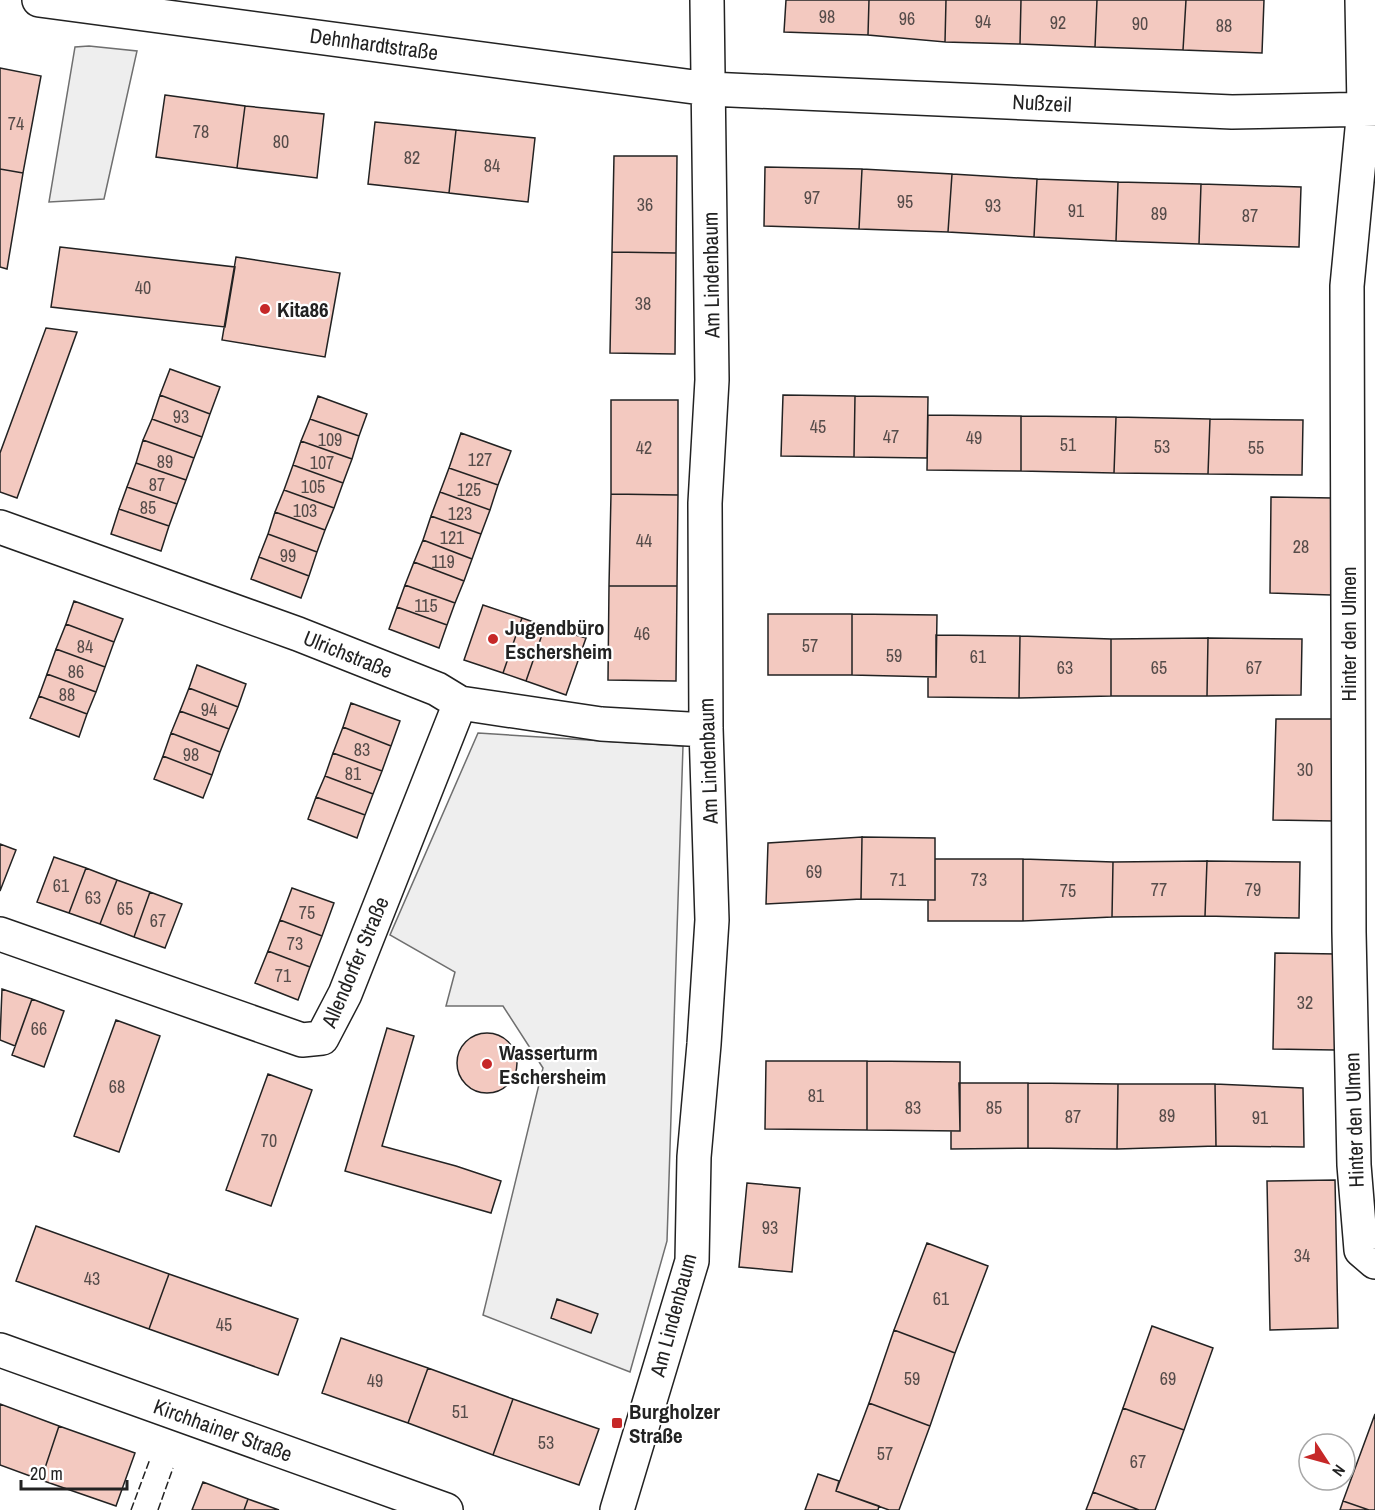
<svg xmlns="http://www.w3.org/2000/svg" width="1375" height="1510" font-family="'Archivo Narrow',sans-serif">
  <rect width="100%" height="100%" fill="#fff"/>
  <path fill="#eee" stroke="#6f6f6f" stroke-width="1.5" d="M 89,46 L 137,51 L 104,199 L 49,202 L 75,47 Z
    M 478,733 L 683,746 L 667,1241 L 630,1372 L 483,1315 L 543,1068 L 503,1006 L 446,1006 L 455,972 L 390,935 Z"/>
  <path fill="#f3c9c0" stroke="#222" stroke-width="1.5" d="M 786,0 L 869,0 L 868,35 L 784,32 Z
    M 869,0 L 946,0 L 945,42 L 868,35 Z
    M 946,0 L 1021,0 L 1020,44 L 945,42 Z
    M 1021,0 L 1097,0 L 1095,47 L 1020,44 Z
    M 1097,0 L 1186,0 L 1183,50 L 1095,47 Z
    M 1186,0 L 1264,0 L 1262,53 L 1183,50 Z
    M 0,68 L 41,76 L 23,173 L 0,169 Z
    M 165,95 L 245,106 L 237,168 L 156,157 Z
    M 245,106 L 324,114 L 317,178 L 237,168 Z
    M 375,122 L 456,130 L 449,193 L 368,184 Z
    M 456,130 L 535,138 L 528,202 L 449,193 Z
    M 614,156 L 677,156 L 676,253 L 612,252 Z
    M 765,167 L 862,169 L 859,229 L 764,226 Z
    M 0,169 L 23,173 L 7,269 L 0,267 Z
    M 862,169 L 952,174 L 948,232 L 859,229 Z
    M 952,174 L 1037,179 L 1034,237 L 948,232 Z
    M 1037,179 L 1118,182 L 1116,241 L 1034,237 Z
    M 1118,182 L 1201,184 L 1199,244 L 1116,241 Z
    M 1201,184 L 1301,187 L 1299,247 L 1199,244 Z
    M 60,247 L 235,267 L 225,327 L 51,307 Z
    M 612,252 L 676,253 L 675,354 L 610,353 Z
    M 236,257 L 340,273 L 325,357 L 222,340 Z
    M 46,328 L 77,332 L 17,498 L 0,492 L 0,453 Z
    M 170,369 L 220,387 L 210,414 L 160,395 Z
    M 160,395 L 210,414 L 202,437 L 152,419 Z
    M 783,395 L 855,396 L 854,457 L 781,456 Z
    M 318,396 L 367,414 L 359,436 L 310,419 Z
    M 855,396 L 928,397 L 927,458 L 854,457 Z
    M 611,400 L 678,400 L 678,495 L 611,494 Z
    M 928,415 L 1021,416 L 1021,471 L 927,470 Z
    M 1021,416 L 1116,417 L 1114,473 L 1021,471 Z
    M 1116,417 L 1210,419 L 1208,474 L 1114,473 Z
    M 152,419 L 202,437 L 194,458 L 143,440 Z
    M 310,419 L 359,436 L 352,459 L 301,441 Z
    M 1210,419 L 1303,420 L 1302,475 L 1208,474 Z
    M 461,433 L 511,451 L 498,485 L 449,468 Z
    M 143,440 L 194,458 L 186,480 L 136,463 Z
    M 301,441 L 352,459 L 343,483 L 293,465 Z
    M 136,463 L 186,480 L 177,504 L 127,487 Z
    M 293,465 L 343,483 L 334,508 L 284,490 Z
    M 449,468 L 498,485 L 490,510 L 440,492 Z
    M 127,487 L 177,504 L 169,526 L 119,509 Z
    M 284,490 L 334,508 L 325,530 L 275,512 Z
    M 440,492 L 490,510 L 481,534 L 431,516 Z
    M 611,494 L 678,495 L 677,586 L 609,586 Z
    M 1271,497 L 1333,498 L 1331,595 L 1270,593 Z
    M 119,509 L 169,526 L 161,551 L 111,534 Z
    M 275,512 L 325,530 L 317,552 L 268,534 Z
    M 431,516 L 481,534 L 472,559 L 423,540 Z
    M 268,534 L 317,552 L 309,576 L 259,557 Z
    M 423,540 L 472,559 L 464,581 L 414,562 Z
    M 259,557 L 309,576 L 301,598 L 251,579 Z
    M 414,562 L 464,581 L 455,603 L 405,585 Z
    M 405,585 L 455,603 L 447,625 L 397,607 Z
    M 609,586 L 677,586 L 676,681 L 608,680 Z
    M 74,601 L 123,619 L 114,642 L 66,624 Z
    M 483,605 L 522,618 L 503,673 L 464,660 Z
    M 397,607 L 447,625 L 439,648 L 389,629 Z
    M 768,614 L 852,614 L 852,675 L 768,675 Z
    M 852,614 L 937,615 L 936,677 L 852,675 Z
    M 522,618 L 545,626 L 526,681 L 503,673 Z
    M 66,624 L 114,642 L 105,667 L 56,649 Z
    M 545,626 L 586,638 L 566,695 L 526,681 Z
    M 936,635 L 1020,636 L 1019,698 L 928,697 L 928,677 L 936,677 Z
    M 1020,636 L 1111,639 L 1111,696 L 1019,698 Z
    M 1208,638 L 1302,639 L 1301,695 L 1207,696 Z
    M 1208,638 L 1207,696 L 1111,696 L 1111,639 Z
    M 56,649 L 105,667 L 96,692 L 47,674 Z
    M 197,665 L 246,684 L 238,707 L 189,688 Z
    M 47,674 L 96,692 L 87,714 L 39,696 Z
    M 189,688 L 238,707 L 229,729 L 180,711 Z
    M 39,696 L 87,714 L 79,737 L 30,718 Z
    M 351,703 L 400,721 L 391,746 L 343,727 Z
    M 180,711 L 229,729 L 220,752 L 171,733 Z
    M 1276,719 L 1335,719 L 1335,821 L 1273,820 Z
    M 343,727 L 391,746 L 382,771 L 333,753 Z
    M 171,733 L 220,752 L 212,775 L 163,756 Z
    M 333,753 L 382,771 L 373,794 L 325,776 Z
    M 163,756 L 212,775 L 203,798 L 154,779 Z
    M 325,776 L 373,794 L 365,815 L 316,797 Z
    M 316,797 L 365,815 L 357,838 L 308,819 Z
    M 862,837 L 935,838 L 935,900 L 861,899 Z
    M 862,837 L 861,899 L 766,904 L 768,843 Z
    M 0,844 L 16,850 L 0,891 Z
    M 54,857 L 86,868 L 69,913 L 37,902 Z
    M 935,859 L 1023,859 L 1023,921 L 928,921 L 928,900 L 935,900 Z
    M 1023,859 L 1113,862 L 1112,917 L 1023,921 Z
    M 1207,861 L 1300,862 L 1299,918 L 1205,916 Z
    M 1207,861 L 1205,916 L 1112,917 L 1113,862 Z
    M 86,868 L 117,880 L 100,924 L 69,913 Z
    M 117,880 L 150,892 L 134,937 L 100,924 Z
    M 292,888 L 334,903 L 322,936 L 280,920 Z
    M 150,892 L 182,904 L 165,948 L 134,937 Z
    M 280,920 L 322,936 L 310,967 L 268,951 Z
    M 268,951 L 310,967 L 298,1000 L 255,983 Z
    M 1275,953 L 1337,954 L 1335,1050 L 1273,1049 Z
    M 2,989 L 32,999 L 15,1046 L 0,1040 Z
    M 32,999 L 64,1011 L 44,1067 L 12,1055 Z
    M 116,1020 L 160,1036 L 119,1152 L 74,1136 Z
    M 387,1028 L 414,1036 L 382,1146 L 456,1166 L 501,1181 L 491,1213 L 345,1171 Z
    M457 1063a30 30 0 1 1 60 0a30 30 0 1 1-60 0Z
    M 766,1061 L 867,1061 L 867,1130 L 765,1129 Z
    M 867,1061 L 960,1062 L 960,1131 L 867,1130 Z
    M 268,1074 L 312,1090 L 271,1206 L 226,1190 Z
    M 959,1083 L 1028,1083 L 1028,1148 L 951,1149 L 951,1131 L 960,1131 Z
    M 1028,1083 L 1118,1084 L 1117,1149 L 1028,1148 Z
    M 1118,1084 L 1215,1084 L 1216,1146 L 1117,1149 Z
    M 1215,1084 L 1303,1088 L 1304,1147 L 1216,1146 Z
    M 1335,1180 L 1338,1328 L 1270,1330 L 1267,1181 Z
    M 747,1183 L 800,1188 L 792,1272 L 739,1267 Z
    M 36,1226 L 169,1274 L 149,1329 L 16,1281 Z
    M 927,1243 L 988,1266 L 955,1353 L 894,1330 Z
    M 169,1274 L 298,1319 L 278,1375 L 149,1329 Z
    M 557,1299 L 598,1314 L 591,1333 L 551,1318 Z
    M 1152,1326 L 1213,1348 L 1184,1430 L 1123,1408 Z
    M 894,1330 L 955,1353 L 930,1426 L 869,1403 Z
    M 341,1338 L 428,1368 L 408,1423 L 322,1393 Z
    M 428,1368 L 513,1399 L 493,1455 L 408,1423 Z
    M 513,1399 L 599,1429 L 579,1485 L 493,1455 Z
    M 869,1403 L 930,1426 L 899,1510 L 889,1510 L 836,1491 Z
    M 0,1404 L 59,1426 L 41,1480 L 0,1465 Z
    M 1123,1408 L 1184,1430 L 1155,1510 L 1139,1510 L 1093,1492 Z
    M 1375,1414 L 1375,1510 L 1369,1510 L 1343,1501 Z
    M 59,1426 L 135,1453 L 116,1506 L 41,1480 Z
    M 818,1474 L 839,1481 L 836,1491 L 879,1506 L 878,1510 L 805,1510 Z
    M 203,1482 L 248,1499 L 244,1510 L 192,1510 Z
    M 1093,1492 L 1139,1510 L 1086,1510 Z
    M 248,1499 L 279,1510 L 244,1510 Z
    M 1343,1501 L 1369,1510 L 1340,1510 Z"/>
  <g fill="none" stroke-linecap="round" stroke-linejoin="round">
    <defs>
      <path id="minor" d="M 39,0 L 709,89 L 1232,112 L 1375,109
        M 1362,0 L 1364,108 L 1347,286 L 1349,932 L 1354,1165 L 1361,1250 L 1375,1262
        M 0,527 L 298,634 L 437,689 L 460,703 L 601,724 L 706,730
        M 0,934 L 302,1040 L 322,1038 L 345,994 L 460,703
        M 0,1350 L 446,1510
        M 617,1510 L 692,1261 L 694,1157 L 704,1044 L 712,920 L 706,728 L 705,503 L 712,380 L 707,0"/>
    </defs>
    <use href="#minor" stroke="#222" stroke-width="36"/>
    <use href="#minor" stroke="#fff" stroke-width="33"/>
    <path stroke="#222" stroke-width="1.5" stroke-dasharray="8 3" stroke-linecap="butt" d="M 131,1510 L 150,1459
      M 158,1510 L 173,1468"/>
  </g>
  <g fill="#c62828" stroke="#fff" stroke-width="2">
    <circle cx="265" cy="309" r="6"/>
    <circle cx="493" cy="639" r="6"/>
    <circle cx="487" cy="1064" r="6"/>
    <rect x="611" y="1417" width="12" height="12" rx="3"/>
  </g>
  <g text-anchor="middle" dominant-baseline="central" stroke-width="4.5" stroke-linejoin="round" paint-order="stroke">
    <g font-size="18" fill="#564c4a">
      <text x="827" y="16">98</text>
      <text x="907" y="18">96</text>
      <text x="983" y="21">94</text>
      <text x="1058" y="22">92</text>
      <text x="1140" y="23">90</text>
      <text x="1224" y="25">88</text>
      <text x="16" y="123">74</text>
      <text x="201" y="131">78</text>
      <text x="281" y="141">80</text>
      <text x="412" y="157">82</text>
      <text x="492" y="165">84</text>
      <text x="812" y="197">97</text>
      <text x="905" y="201">95</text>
      <text x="645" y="204">36</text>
      <text x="993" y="205">93</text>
      <text x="1076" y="210">91</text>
      <text x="1159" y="213">89</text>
      <text x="1250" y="215">87</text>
      <text x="143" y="287">40</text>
      <text x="643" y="303">38</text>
      <text x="181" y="416">93</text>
      <text x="818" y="426">45</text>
      <text x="891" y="436">47</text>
      <text x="974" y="437">49</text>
      <text x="330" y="439">109</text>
      <text x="1068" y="444">51</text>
      <text x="1162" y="446">53</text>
      <text x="644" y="447">42</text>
      <text x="1256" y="447">55</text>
      <text x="480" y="459">127</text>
      <text x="165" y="461">89</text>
      <text x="322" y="462">107</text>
      <text x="157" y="484">87</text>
      <text x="313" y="486">105</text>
      <text x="469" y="489">125</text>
      <text x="148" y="507">85</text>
      <text x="305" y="510">103</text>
      <text x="460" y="513">123</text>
      <text x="452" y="537">121</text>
      <text x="644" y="540">44</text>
      <text x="1301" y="546">28</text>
      <text x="288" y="555">99</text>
      <text x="443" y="561">119</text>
      <text x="426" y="605">115</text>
      <text x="642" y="633">46</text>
      <text x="810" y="645">57</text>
      <text x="85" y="646">84</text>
      <text x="894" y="655">59</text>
      <text x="978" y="656">61</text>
      <text x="1065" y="667">63</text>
      <text x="1159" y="667">65</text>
      <text x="1254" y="667">67</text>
      <text x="76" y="671">86</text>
      <text x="67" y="694">88</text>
      <text x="209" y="709">94</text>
      <text x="362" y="749">83</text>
      <text x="191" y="754">98</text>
      <text x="1305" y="769">30</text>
      <text x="353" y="773">81</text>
      <text x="814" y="871">69</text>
      <text x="898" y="879">71</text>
      <text x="979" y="879">73</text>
      <text x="61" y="885">61</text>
      <text x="1159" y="889">77</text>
      <text x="1253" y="889">79</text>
      <text x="1068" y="890">75</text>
      <text x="93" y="897">63</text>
      <text x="125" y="908">65</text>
      <text x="307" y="912">75</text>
      <text x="158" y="920">67</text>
      <text x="295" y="943">73</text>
      <text x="283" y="975">71</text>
      <text x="1305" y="1002">32</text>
      <text x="39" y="1028">66</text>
      <text x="117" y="1086">68</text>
      <text x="816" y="1095">81</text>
      <text x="913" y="1107">83</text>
      <text x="994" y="1107">85</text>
      <text x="1167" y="1115">89</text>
      <text x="1073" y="1116">87</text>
      <text x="1260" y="1117">91</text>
      <text x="269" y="1140">70</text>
      <text x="770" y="1227">93</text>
      <text x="1302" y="1255">34</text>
      <text x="92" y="1278">43</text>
      <text x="941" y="1298">61</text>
      <text x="224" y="1324">45</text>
      <text x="912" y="1378">59</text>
      <text x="1168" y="1378">69</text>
      <text x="375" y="1380">49</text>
      <text x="460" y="1411">51</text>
      <text x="546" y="1442">53</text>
      <text x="885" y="1453">57</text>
      <text x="1138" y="1461">67</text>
    </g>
    <g font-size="21" fill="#222" stroke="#fff">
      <text transform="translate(374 44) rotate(8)">Dehnhardtstraße</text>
      <text transform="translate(1042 103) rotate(3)">Nußzeil</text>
      <text transform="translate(711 275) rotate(-91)">Am Lindenbaum</text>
      <text transform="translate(1348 634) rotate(-90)">Hinter den Ulmen</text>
      <text transform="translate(348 654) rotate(22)">Ulrichstraße</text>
      <text transform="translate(708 761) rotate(-92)">Am Lindenbaum</text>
      <text transform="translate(355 962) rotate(-67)">Allendorfer Straße</text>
      <text transform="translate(1354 1120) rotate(-92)">Hinter den Ulmen</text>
      <text transform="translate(673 1315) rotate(-75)">Am Lindenbaum</text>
      <text transform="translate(223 1430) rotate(20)">Kirchhainer Straße</text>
    </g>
    <g font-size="21" font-weight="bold" fill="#222" stroke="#fff" text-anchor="start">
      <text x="277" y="309">Kita86</text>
      <text x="505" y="627">Jugendbüro<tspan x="505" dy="24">Eschersheim</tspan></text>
      <text x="499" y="1052">Wasserturm<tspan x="499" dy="24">Eschersheim</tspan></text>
      <text x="629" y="1411">Burgholzer<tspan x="629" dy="24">Straße</tspan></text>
    </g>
  </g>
  <g transform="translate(1327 1462) rotate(126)"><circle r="28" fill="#ffffff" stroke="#a7a7a7" stroke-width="1.5"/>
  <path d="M0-4.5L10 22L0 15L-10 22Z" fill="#c62828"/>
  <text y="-9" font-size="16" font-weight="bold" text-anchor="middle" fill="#222222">N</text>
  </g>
  <path d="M21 1480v9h106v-9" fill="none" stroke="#222222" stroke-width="3"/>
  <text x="30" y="1480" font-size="18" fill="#222222" stroke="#ffffff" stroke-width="4.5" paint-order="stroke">20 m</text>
</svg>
